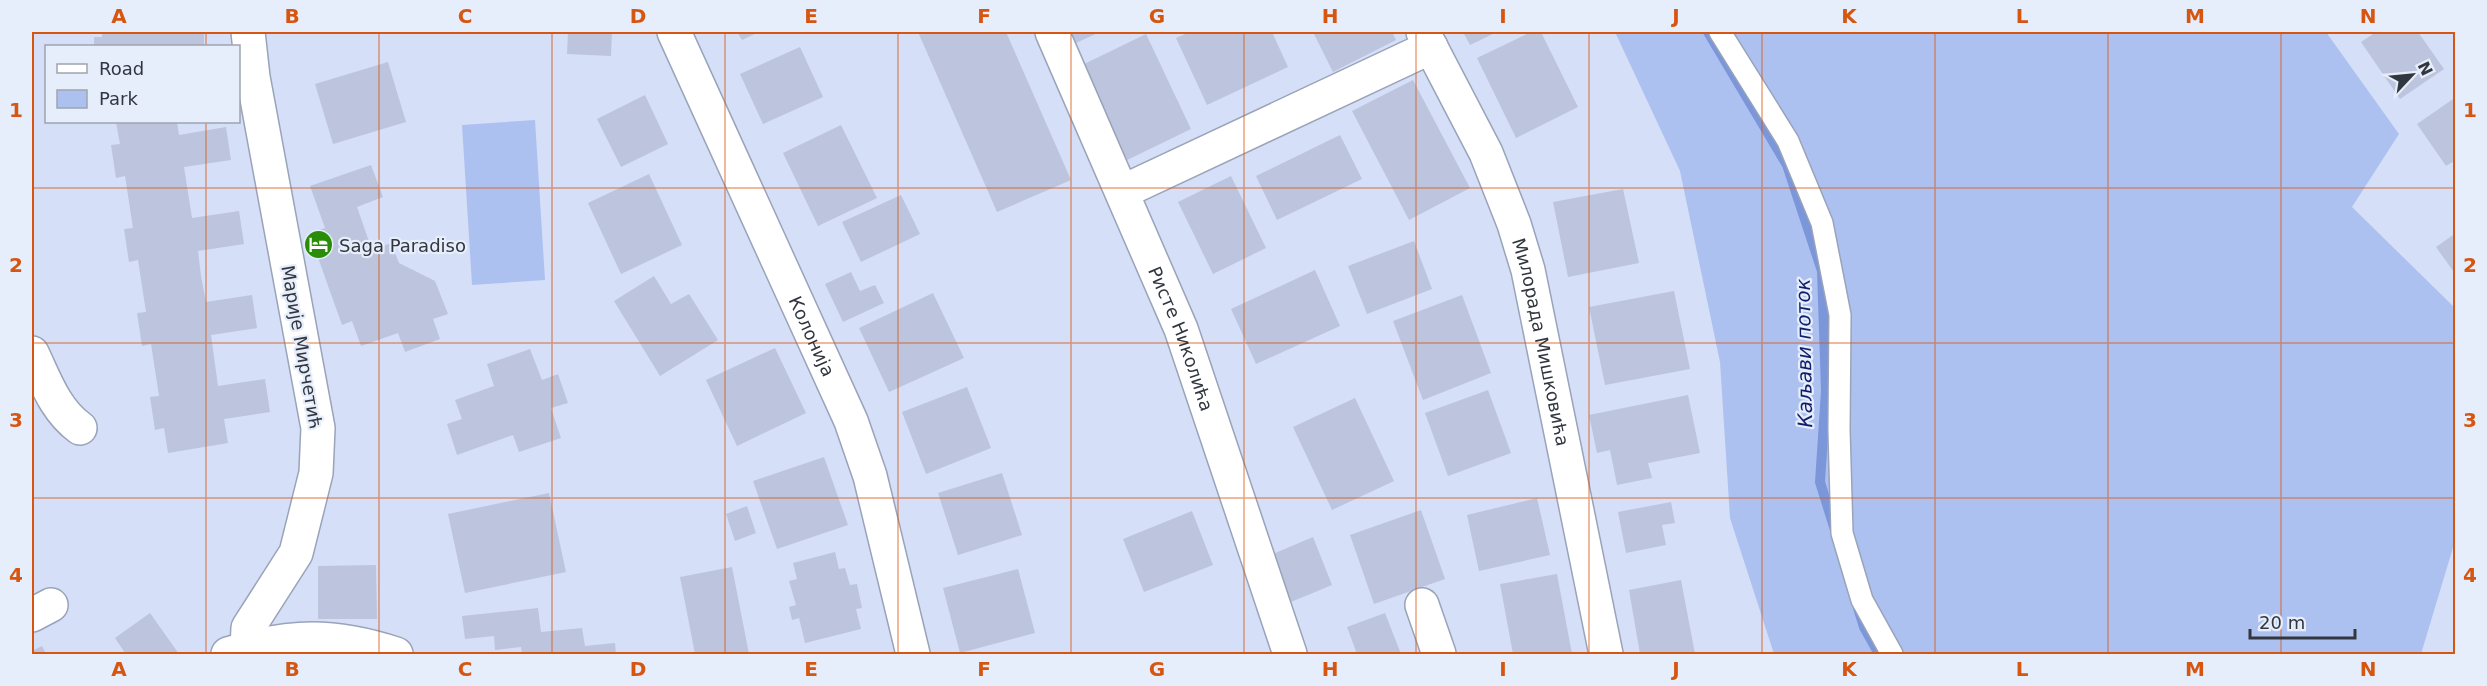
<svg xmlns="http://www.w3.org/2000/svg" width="2487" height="686" font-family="'DejaVu Sans',sans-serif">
  <rect width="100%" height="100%" fill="#d5dff7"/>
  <path fill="#adc1f1" d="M 1615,32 L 2326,32 L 2399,134 L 2352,207 L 2453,306 L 2455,306 L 2455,541 L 2421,654 L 1774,654 L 1730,518 L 1720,362 L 1680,171 Z
    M 535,120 L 545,280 L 472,285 L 462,125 Z"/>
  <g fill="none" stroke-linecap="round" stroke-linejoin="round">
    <path stroke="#7c96da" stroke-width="10" d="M 1708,32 L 1787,165 L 1822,271 L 1826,391 L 1820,482 L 1835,530
      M 1858,608 L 1864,627 L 1879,654"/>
  </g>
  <path fill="#bcc5dd" d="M 102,32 L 156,32 L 156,34 L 204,33 L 204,46 L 94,46 L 94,37 L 102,37 Z
    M 568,32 L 612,32 L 611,56 L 567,54 Z
    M 737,32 L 759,32 L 742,40 Z
    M 918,32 L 1006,32 L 1071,180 L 997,212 Z
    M 1070,32 L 1100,32 L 1076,43 Z
    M 1190,32 L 1272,32 L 1288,67 L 1207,105 L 1176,38 Z
    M 1313,32 L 1392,32 L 1396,40 L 1333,72 Z
    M 1463,32 L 1497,32 L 1470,45 Z
    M 1531,32 L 1541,32 L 1578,107 L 1516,138 L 1477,58 Z
    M 2376,32 L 2418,32 L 2444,69 L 2400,99 L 2361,42 Z
    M 1146,34 L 1191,129 L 1121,163 L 1076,68 Z
    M 800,47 L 823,97 L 763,124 L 740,74 Z
    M 388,62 L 406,122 L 333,144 L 315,84 Z
    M 1413,80 L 1470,188 L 1409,220 L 1352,111 Z
    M 645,95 L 668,144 L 621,167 L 597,119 Z
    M 2456,97 L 2456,160 L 2446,166 L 2417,124 Z
    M 116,122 L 177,122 L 179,135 L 226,127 L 231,160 L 184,167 L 192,218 L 239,211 L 244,244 L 198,251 L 201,276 L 206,302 L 252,295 L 257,328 L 211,335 L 218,386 L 265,379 L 270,412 L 224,419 L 228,443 L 168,453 L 164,428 L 155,430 L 150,397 L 159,396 L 151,344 L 142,346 L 137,313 L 146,312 L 138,260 L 129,262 L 124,229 L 133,228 L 125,176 L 116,178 L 111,145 L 120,144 Z
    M 841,125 L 877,198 L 818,226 L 783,153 Z
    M 1340,135 L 1362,179 L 1277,220 L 1256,176 Z
    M 371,165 L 383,197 L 357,207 L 372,250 L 391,243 L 399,263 L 435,281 L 448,314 L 433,319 L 440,339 L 405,352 L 398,333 L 361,346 L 352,321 L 342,325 L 316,252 L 323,249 L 316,231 L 325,228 L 310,186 Z
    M 649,174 L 682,245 L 621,274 L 588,203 Z
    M 1231,176 L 1266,248 L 1213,274 L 1178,202 Z
    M 1623,189 L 1639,263 L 1568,277 L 1553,202 Z
    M 901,195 L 920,234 L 861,262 L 842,222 Z
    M 2456,233 L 2456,275 L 2436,247 Z
    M 1414,241 L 1432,289 L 1367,314 L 1348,266 Z
    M 1315,270 L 1340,326 L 1256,364 L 1231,309 Z
    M 851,272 L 860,291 L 875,285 L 884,303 L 843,322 L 825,284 Z
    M 654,276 L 671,304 L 689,294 L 718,340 L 660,376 L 614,301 Z
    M 1674,291 L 1690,369 L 1605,385 L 1589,307 Z
    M 933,293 L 964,358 L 889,392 L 859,328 Z
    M 1462,295 L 1491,373 L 1423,400 L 1393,321 Z
    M 775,348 L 806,413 L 737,446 L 706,380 Z
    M 530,349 L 542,380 L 558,374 L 568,403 L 551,408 L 561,438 L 519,452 L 513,435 L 457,455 L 447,424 L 462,419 L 455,400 L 494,386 L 487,364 Z
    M 967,387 L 991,448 L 926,474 L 902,412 Z
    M 1488,390 L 1511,453 L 1448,476 L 1425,413 Z
    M 1688,395 L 1700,453 L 1648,463 L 1652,478 L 1617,485 L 1610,450 L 1597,453 L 1589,415 Z
    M 1355,398 L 1394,481 L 1332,510 L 1293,427 Z
    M 824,457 L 848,525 L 777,549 L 753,481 Z
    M 1002,473 L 1022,535 L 958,555 L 938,493 Z
    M 549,493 L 566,572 L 465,593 L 448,514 Z
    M 1537,498 L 1550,555 L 1479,571 L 1467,515 Z
    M 1671,502 L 1675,523 L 1662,525 L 1666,545 L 1626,553 L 1618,512 Z
    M 747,506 L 756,533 L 735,541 L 726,514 Z
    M 1421,510 L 1445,579 L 1374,604 L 1350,535 Z
    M 1192,511 L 1213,565 L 1144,592 L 1123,539 Z
    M 1313,537 L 1332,585 L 1286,604 L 1266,557 Z
    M 835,552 L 839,569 L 845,568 L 850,585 L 857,584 L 862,608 L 856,609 L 861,629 L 805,643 L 799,618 L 792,620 L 789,607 L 796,605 L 789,581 L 797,579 L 793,563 Z
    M 376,565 L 377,619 L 318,619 L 318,566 Z
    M 732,567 L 749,654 L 695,654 L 680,577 Z
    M 1018,569 L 1035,633 L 960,653 L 943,588 Z
    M 1557,574 L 1572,654 L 1513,654 L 1500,584 Z
    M 1681,580 L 1695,654 L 1640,654 L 1629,590 Z
    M 538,608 L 541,632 L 582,628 L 585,646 L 615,643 L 616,654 L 522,654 L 521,647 L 495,650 L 494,636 L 465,639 L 462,616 Z
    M 150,613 L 179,654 L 122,654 L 125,653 L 115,638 Z
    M 1385,613 L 1401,654 L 1357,654 L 1347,627 Z
    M 42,646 L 46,654 L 32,654 L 32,651 Z"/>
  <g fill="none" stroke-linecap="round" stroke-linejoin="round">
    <defs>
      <path id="service" d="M 1720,32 L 1788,141 L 1822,223 L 1840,315 L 1839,430 L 1842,533 L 1862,600 L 1892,654"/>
      <g id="minor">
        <path id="s1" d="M 674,32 L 851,421 L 870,476 L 913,654"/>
        <path id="s2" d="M 1052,32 L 1181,329 L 1290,654"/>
        <path id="s3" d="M 1423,32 L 1486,153 L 1514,224 L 1528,270 L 1606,654"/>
        <path d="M 1122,192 L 1431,47"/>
        <path d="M 32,353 C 45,380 55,410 80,428"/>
        <path d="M 1422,605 L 1439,654"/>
        <path d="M 32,615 L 51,605"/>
        <path d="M 247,648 L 248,628 L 296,553 L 316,473 L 318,428 L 253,77 L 248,32"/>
        <path d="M 228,654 C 290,634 335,634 396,654"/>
      </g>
    </defs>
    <use href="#service" stroke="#99a3b9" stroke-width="24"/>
    <use href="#minor" stroke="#99a3b9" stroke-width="36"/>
    <use href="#service" stroke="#fff" stroke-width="21"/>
    <use href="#minor" stroke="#fff" stroke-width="33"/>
  </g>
  <path fill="none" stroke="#d65611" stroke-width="1.5" stroke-opacity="0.55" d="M 206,32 L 206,46M 379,32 L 379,654M 552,32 L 552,654M 725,32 L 725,654M 898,32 L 898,654M 1071,32 L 1071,654M 1244,32 L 1244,654M 1416,32 L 1416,654M 1589,32 L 1589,654M 1762,32 L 1762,654M 1935,32 L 1935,654M 2108,32 L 2108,654M 2281,32 L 2281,654M 206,122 L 206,654M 32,188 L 2456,188M 32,343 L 2456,343M 32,498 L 2456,498"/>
  <defs>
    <symbol id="hotel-disc" viewBox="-11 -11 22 22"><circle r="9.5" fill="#298d07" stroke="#e6edfb"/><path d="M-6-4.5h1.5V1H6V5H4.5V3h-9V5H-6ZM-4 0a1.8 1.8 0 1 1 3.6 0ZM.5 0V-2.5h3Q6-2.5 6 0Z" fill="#fff"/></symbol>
  </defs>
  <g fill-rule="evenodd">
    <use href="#hotel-disc" x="302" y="228" width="33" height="33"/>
  </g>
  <g text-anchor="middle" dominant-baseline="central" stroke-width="4.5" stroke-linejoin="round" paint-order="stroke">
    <g font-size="18" fill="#32363f" stroke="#e6edfb" text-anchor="start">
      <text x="339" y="245">Saga Paradiso</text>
    </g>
    <g font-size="18" fill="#32363f" stroke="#e6edfb">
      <text stroke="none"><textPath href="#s1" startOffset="334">Колонија</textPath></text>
      <text stroke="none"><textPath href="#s2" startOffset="333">Ристе Николића</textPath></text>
      <text stroke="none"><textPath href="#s3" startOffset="334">Милорада Мишковића</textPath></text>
      <text transform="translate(302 347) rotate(80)">Марије Мирчетић</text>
    </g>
    <g font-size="20" font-style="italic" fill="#0f1e6c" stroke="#e6edfb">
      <text transform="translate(1804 353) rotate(-91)">Каљави поток</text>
    </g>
  </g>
  <rect width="2487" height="686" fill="none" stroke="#e6edfb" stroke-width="66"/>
  <rect x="45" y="45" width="195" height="78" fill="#e6edfb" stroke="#9ea4b0" stroke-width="1.5"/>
  <rect x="57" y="64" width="30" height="9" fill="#ffffff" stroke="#9ea4b0" stroke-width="1.5"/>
  <text x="99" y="75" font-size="18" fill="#32363f">Road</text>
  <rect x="57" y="90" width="30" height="18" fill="#adc1f1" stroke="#9ea4b0" stroke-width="1.5"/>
  <text x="99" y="105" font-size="18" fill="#32363f">Park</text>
  <g transform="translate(2412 75) rotate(64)" stroke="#e6edfb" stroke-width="4.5" paint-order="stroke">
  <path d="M0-4.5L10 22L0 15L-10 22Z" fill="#32363f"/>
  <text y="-9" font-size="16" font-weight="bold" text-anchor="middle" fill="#32363f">N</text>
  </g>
  <path d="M2250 629v9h105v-9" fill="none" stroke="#32363f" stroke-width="3"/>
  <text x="2259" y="629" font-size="18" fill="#32363f" stroke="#e6edfb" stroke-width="4.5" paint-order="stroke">20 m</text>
  <rect x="33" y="33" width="2421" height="620" fill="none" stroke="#d65611" stroke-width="2"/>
  <g font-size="20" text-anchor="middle" font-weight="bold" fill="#d65611">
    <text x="119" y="23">A</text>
    <text x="292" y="23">B</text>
    <text x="465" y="23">C</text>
    <text x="638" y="23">D</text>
    <text x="811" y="23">E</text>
    <text x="984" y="23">F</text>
    <text x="1157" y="23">G</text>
    <text x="1330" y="23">H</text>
    <text x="1503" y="23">I</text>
    <text x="1676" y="23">J</text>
    <text x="1849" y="23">K</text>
    <text x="2022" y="23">L</text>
    <text x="2195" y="23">M</text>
    <text x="2368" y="23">N</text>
    <text x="16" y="117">1</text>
    <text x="2470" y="117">1</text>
    <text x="16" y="272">2</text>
    <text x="2470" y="272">2</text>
    <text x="16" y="427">3</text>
    <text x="2470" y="427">3</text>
    <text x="16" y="582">4</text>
    <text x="2470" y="582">4</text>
    <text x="119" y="676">A</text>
    <text x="292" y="676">B</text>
    <text x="465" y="676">C</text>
    <text x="638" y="676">D</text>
    <text x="811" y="676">E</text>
    <text x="984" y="676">F</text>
    <text x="1157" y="676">G</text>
    <text x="1330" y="676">H</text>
    <text x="1503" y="676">I</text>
    <text x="1676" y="676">J</text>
    <text x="1849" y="676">K</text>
    <text x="2022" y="676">L</text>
    <text x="2195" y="676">M</text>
    <text x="2368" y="676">N</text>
  </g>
</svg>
